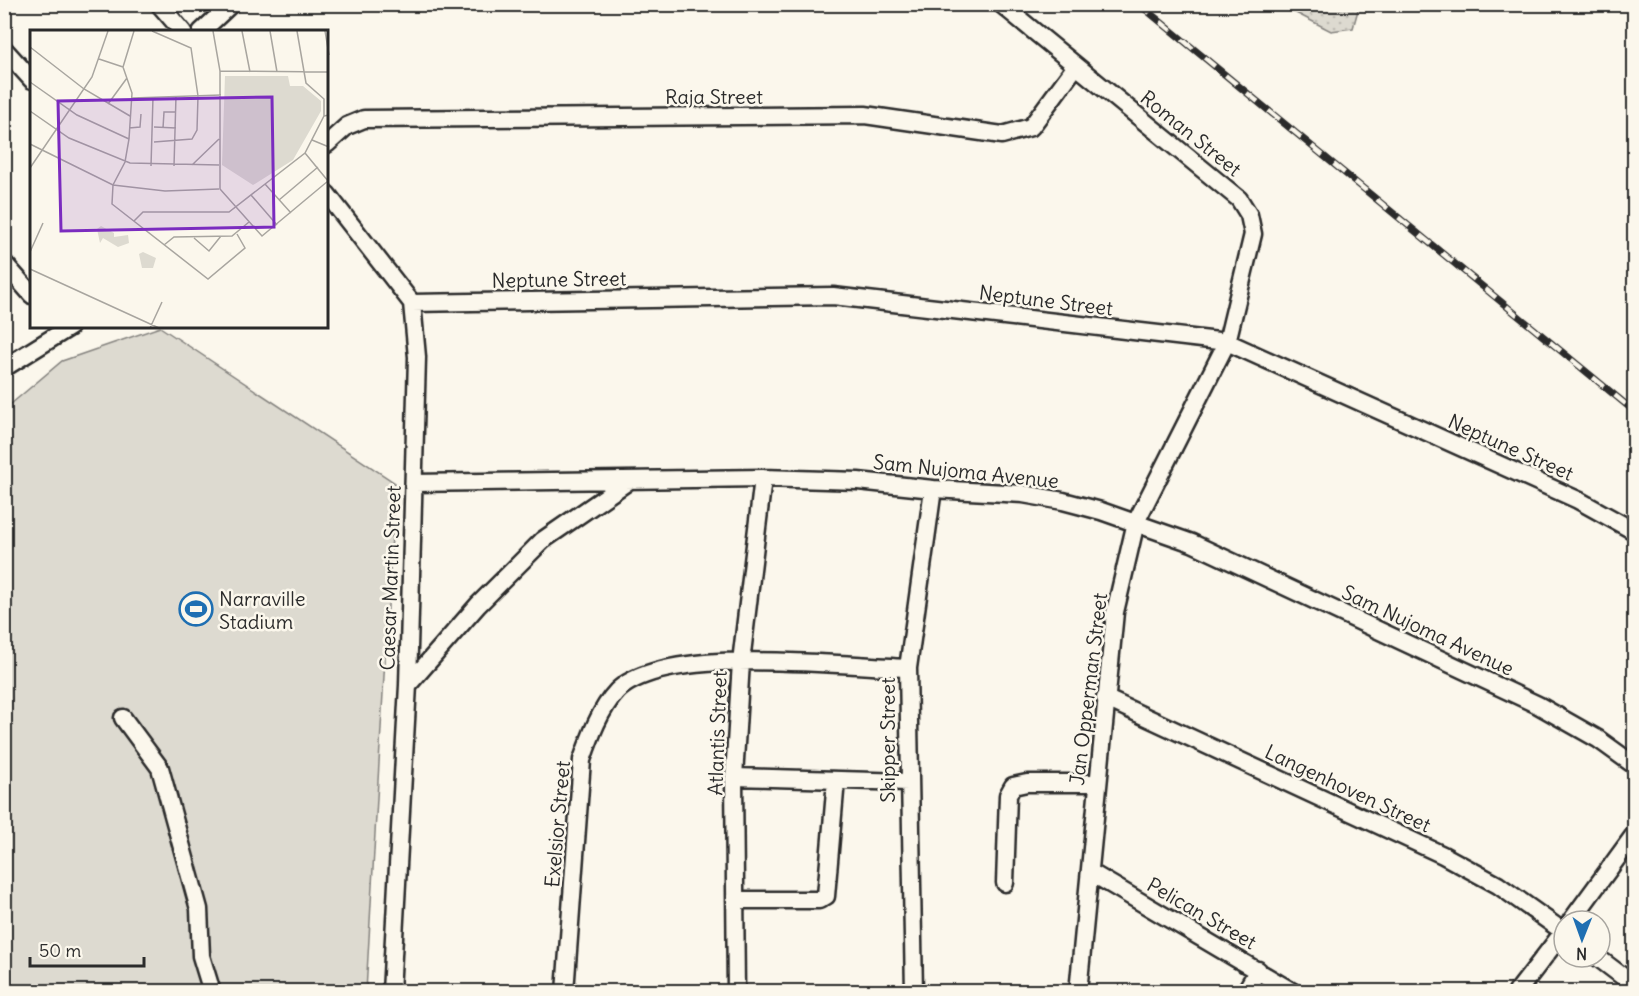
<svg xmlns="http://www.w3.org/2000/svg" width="1639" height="996" font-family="Delius,sans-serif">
  <defs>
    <pattern id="grass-dots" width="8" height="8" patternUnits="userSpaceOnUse" patternTransform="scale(1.5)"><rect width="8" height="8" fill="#dddad0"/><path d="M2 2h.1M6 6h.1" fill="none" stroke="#bebbb3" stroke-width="1.8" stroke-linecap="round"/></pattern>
  </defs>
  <rect width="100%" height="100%" fill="#fbf7ec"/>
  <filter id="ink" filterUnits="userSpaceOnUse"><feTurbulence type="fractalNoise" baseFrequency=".0167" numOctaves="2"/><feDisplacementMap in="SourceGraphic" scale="12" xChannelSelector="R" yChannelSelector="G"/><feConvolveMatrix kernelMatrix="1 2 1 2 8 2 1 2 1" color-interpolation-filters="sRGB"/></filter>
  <g filter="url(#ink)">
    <path fill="url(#grass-dots)" stroke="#84827e" stroke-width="1.5" d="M 1286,5 L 1355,5 L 1358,10 L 1353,28 L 1331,31 L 1294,12 Z"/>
    <path fill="#dddad0" stroke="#84827e" stroke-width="1.5" d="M 160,327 L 395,483 L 366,991 L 5,991 L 5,409 L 62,361 Z"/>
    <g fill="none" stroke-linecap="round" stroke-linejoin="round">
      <defs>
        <path id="minor" d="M 159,4 L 183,32
          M 1001,4 L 1239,199 L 1249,215 L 1253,234 L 1227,342 L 1136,522 L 1115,612 L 1078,992
          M 201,32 L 231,4
          M 4,49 L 32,80
          M 327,144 L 347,126 L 364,119 L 865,115 L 1002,135 L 1031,127 L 1076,66
          M 327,194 L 412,303 L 417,357 L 408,685 L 391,992
          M 4,263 L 32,295
          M 412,303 L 833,296 L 1227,342 L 1578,500 L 1634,531
          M 4,368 L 70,327
          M 414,483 L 763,478 L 858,481 L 933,489 L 1023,494 L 1063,501 L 1101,511 L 1192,543 L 1538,705 L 1598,739 L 1634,765
          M 408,685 L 478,605 L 543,540 L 630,480
          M 1105,698 L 1443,855 L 1498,885 L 1564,932
          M 123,718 L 160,768 L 199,909 L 201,956 L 212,992
          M 734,777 L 908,782
          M 1090,872 L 1293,992
          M 1005,883 L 1008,795 L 1013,786 L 1027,783 L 1098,783
          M 735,900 L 819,900 L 826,896 L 836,780
          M 1571,921 L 1634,835
          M 1597,957 L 1634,985
          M 565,992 L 582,760 C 590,737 600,709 617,691 C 665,644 842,666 908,668
          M 736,992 L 734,777 L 741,662 L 763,478
          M 914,992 L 908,668 L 933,489
          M 1245,992 L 1258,970
          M 1517,992 L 1564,931"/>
      </defs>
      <use href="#minor" stroke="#2b2b2b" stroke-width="21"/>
      <use href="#minor" stroke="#fbf7ec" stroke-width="16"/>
      <defs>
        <path id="rail" d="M 1139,4 L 1634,411"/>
      </defs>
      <use href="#rail" stroke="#2b2b2b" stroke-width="7"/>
      <use href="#rail" stroke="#fbf7ec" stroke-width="4.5" stroke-dasharray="14" stroke-linecap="butt"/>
    </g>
  </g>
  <defs>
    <symbol id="stadium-ring" viewBox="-11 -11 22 22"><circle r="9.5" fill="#fbf7ec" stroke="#1f6fb2" stroke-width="1.5"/><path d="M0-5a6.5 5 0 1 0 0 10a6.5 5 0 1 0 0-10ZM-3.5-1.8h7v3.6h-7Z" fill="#1f6fb2"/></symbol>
  </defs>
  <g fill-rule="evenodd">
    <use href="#stadium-ring" x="177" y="590" width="38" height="38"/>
  </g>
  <g text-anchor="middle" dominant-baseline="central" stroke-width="5" stroke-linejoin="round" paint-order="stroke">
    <g font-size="20" fill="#2b2b2b" stroke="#fbf7ec">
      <text x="714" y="96">Raja Street</text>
      <text transform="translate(1191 133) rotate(39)">Roman Street</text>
      <text transform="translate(559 279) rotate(-1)">Neptune Street</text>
      <text transform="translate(1046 300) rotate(7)">Neptune Street</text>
      <text transform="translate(1511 447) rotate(24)">Neptune Street</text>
      <text transform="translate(966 471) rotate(6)">Sam Nujoma Avenue</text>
      <text transform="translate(390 578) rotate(-88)">Caesar Martin Street</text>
      <text transform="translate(1428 630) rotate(25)">Sam Nujoma Avenue</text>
      <text transform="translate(1088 689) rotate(-83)">Jan Opperman Street</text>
      <text transform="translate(717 733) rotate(-88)">Atlantis Street</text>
      <text transform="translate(887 740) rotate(-90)">Skipper Street</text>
      <text transform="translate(1348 788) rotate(25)">Langenhoven Street</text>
      <text transform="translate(557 824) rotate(-85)">Exelsior Street</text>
      <text transform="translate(1202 913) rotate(30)">Pelican Street</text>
    </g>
    <g font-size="20" fill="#2b2b2b" stroke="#fbf7ec" text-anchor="start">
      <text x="219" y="598">Narraville<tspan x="219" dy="23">Stadium</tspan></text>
    </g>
  </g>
  <g transform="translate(30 30)">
    <rect width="298" height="298" fill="#fbf7ec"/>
    <path d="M 71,196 L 84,203 L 84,207 L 98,205 L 99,213 L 88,217 L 73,208 L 70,213 L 67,199 ZM 113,222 L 126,228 L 123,238 L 112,238 L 109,224 Z" fill="#dddad0"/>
    <path d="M 195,46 L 258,46 L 260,56 L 273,56 L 291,71 L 291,81 L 263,130 L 223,155 L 192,135 Z" fill="#dddad0"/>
    <path fill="none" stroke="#a8a59f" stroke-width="1.5" d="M 122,1 L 161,18 L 168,66 L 167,100 L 162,109 L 124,112M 183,1 L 190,41 L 190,159 L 232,206 L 298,151 L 275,123M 212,1 L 220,42M 240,1 L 247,42M 267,1 L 276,53 L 294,69 L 294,86M 295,1 L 299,25M 0,17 L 54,59 L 100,86M 69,29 L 93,37M 93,37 L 102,63 L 99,109 L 95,132 L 83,155 L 82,174 L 178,249 L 215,218 L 207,204M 93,37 L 104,1M 190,41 L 299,42M 0,52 L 47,85 L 99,109M 102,68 L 191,65M 78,74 L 97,48M 0,81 L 39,108 L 100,133 L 189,135M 124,97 L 146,98M 99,98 L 110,97 L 111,84M 133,98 L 134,82 L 146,82M 282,110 L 299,117M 0,114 L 83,155 L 135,161 L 189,159M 162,135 L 189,109M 121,136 L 123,67M 144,136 L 146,66M 0,138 L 62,47 L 78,1M 235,154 L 261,183M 221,165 L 247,195M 249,170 L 288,137M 104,191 L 113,182 L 199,182 L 275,123 L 294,86 L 299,85M 164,208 L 179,221 L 191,206M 134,215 L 144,207 L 202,206 L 219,192M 0,222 L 13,193M 0,239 L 129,298M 120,298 L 132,272"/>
    <path fill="#7b2cbf" fill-opacity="0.15" stroke="#7b2cbf" stroke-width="3" d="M 242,67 L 244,197 L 31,201 L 28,71 Z"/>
    <rect width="298" height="298" fill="none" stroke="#2b2b2b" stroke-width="3"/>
  </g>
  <rect width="1639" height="996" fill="none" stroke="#fbf7ec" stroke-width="24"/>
  <rect x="12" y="12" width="1615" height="972" fill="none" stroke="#2b2b2b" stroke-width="2" filter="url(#ink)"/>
  <g transform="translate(1582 939) rotate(181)"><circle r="28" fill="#fbf7ec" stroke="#a8a59f" stroke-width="1.5"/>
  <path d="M0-4.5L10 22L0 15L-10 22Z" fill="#1f6fb2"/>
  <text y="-9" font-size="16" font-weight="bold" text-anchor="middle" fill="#2b2b2b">N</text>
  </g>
  <path d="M30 957v9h114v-9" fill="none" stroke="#2b2b2b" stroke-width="3"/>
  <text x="39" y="957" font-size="18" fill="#2b2b2b" stroke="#fbf7ec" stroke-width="4.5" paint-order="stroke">50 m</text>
</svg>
